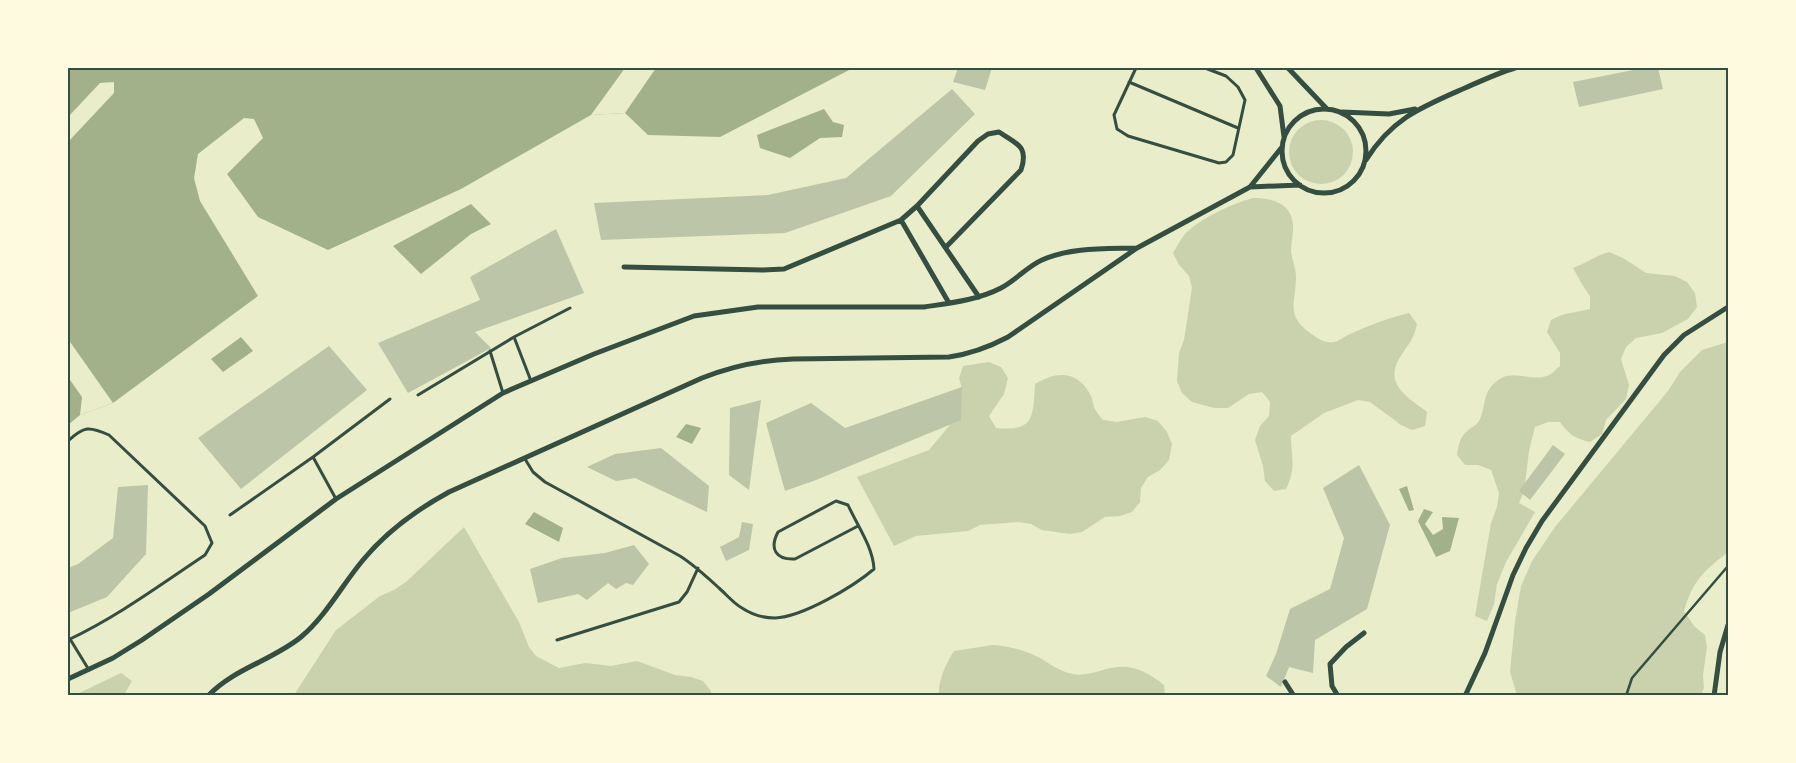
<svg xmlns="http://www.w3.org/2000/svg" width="1796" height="763" font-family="'Noto Serif',serif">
  <rect width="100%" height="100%" fill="#e9edc9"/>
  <path fill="#cad2ad" d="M1289 152a32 32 0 1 1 64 0a32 32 0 1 1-64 0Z
    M 1253,198 C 1272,198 1291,203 1293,224 C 1294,233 1291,242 1291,251 C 1292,260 1296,268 1296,277 C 1296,304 1284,315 1313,335 C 1318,339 1327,344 1334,342 C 1338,342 1343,337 1348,335 C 1367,326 1388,318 1409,313 L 1417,324 C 1413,342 1408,344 1399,359 C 1384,385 1409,398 1427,412 L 1425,426 L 1412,430 L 1401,425 L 1370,402 L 1358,400 L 1324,413 L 1291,436 C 1291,458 1297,467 1286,489 L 1274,491 L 1265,481 L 1263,466 L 1255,440 L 1260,426 L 1269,416 L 1270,402 L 1262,392 L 1249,394 L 1228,408 L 1214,408 L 1192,402 L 1182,393 L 1177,381 L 1179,353 L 1184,340 L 1192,288 L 1189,276 L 1179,265 L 1173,253 C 1178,245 1182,236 1189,230 C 1206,216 1233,203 1253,198 Z
    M 1609,252 L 1623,258 L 1646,273 L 1675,276 L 1687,282 L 1695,293 L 1697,307 L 1688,319 L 1662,333 L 1636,338 L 1626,347 L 1621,359 L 1629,385 L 1626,399 L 1606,420 L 1602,434 L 1590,442 C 1576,439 1568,434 1560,422 L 1548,422 L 1535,427 L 1529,451 L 1524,492 L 1519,503 L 1535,512 L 1506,562 L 1497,584 L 1494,604 L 1487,621 L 1475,616 L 1491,523 L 1497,507 L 1499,493 L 1491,470 L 1478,465 L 1465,465 L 1457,455 C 1458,446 1460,437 1467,431 C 1471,427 1476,426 1479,421 C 1485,410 1483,398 1490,388 C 1510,362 1531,386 1551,374 C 1554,372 1557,368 1560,366 L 1560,353 L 1547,332 L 1551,320 C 1565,312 1575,313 1590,309 L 1590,296 L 1583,286 L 1573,268 C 1587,263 1595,256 1609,252 Z
    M 1728,342 L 1728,552 C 1704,571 1693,580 1684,611 L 1694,626 L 1705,635 L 1707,647 L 1703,675 L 1704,688 L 1701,695 L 1517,695 L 1510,672 L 1515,621 L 1521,586 L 1532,561 L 1555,527 L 1668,391 L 1680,372 L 1702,350 Z
    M 989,362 L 1001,367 L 1008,378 L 1004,394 L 989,416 L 996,428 C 1035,432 1033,416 1035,384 C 1057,371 1078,370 1091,396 C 1092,399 1093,403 1094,407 C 1096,412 1100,416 1103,420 L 1117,422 L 1145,417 L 1158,421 L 1167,432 L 1172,444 L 1169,460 L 1160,470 L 1148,477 L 1141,488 L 1140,502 L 1132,512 L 1120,516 L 1105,517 L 1082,532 L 1070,534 L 1042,530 L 1031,524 L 1019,522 L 980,525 L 968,531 L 916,536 L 894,546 L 857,477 L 929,450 L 959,414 L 962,389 L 959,378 L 963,366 Z
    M 464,527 L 519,622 L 529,647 L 536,656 L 559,668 L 585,663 L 611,666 L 637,661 L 675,675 L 691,677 L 703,681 L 711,691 L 711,695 L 294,695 L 336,630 L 380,596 L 394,590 L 406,582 Z
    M 993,645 C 1008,646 1024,650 1038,657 C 1049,663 1060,672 1073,674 C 1082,676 1091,673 1100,671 C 1127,662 1142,668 1164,685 L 1165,695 L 939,695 C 938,681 946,663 954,651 Z
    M 121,673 L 132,681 L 124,695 L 75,695 Z"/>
  <path fill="#a3b18a" d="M 68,68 L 853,68 L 720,137 L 648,135 L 625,113 L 591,115 L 461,189 L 328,250 L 258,217 L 227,174 L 263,138 L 254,119 L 244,118 L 198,154 L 194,178 L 200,201 L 258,296 L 113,403 L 80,415 L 68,425 Z
    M 824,109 L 833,122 L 844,125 L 842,137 L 820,138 L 790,158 L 760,148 L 757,135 Z
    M 471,204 L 491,224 L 471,234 L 421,274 L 393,246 Z
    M 241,337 L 253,351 L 223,372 L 211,359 Z
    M 686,424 L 701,428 L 692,444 L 676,437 Z
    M 1407,486 L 1414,510 L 1409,511 L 1399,489 Z
    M 1424,509 L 1433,512 L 1425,524 L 1433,535 L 1443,529 L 1442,517 L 1459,518 L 1450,551 L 1436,557 L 1418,521 Z
    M 534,512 L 563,528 L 559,542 L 525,524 Z"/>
  <path fill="#e9edc9" d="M 625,68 L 656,68 L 625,113 L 591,115 Z
    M 114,82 L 114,93 L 68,142 L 68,117 L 100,83 Z
    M 68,339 L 113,403 L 80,415 L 82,397 L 68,377 Z"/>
  <path fill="#bcc5a7" d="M 958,68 L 992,68 L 985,90 L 953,82 Z
    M 1643,68 L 1658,68 L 1663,89 L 1579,107 L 1573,82 Z
    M 952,89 L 975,114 L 891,196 L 785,233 L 601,240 L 594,203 L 768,195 L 846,178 Z
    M 556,229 L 584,293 L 475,332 L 491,348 L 408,393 L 378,343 L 480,300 L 470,277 Z
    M 329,346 L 367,390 L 241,489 L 198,438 Z
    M 962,387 L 961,420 L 816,480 L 785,491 L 766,423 L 811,403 L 845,428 Z
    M 761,400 L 749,490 L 729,475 L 730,408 Z
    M 1553,445 L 1565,454 L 1530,500 L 1519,491 Z
    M 661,448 L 709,486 L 707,512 L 635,478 L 616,481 L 587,467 L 615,454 Z
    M 1359,465 L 1390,525 L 1367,609 L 1315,640 L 1313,673 L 1289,667 L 1281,687 L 1266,676 L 1276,654 L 1290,609 L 1330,589 L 1344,538 L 1323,488 Z
    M 148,485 L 146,554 L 107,597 L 68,613 L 68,568 L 78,564 L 113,538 L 118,487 Z
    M 742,522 L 753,524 L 749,550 L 726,561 L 720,547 L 739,537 Z
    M 634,545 L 649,564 L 633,585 L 626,583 L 616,589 L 608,583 L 587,600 L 578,594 L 538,603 L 530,569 L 562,558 L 605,553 Z"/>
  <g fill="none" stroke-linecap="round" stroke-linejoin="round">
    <path stroke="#344e41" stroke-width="2.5" d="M 1626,696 L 1632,678 L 1728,566"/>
    <path stroke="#344e41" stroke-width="3" d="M 1136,68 L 1114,115 L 1117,129 L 1128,136 L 1219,163 L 1226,162 L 1233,155 L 1245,100 L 1238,87 L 1226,76 L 1205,68
      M 1129,82 L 1238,128
      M 514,337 L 531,381
      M 490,351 L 503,393
      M 418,395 L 514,337 L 570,308
      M 68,441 C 84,426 89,426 109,435 L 205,526 L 212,543 L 205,555 C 160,585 117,617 68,640
      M 313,457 L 336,499
      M 525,459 L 533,472 L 545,482 L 680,556 C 694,565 706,576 719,588 C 726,594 733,603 742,608 C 751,614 764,618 775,618 C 802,617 853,587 874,569 C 873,547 857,525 848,505 L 836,501 L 778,532 C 769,549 776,560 795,559 L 858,526
      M 230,515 L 313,457 L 390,399
      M 70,639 L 89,670
      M 557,640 L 679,602 L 687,592 L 698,568"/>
    <path stroke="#344e41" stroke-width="5" d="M 1256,68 L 1280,106 L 1284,137
      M 1288,68 L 1327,109
      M1282 151a42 42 0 1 1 84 0a42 42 0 1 1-84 0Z
      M 1342,112 L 1389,114 L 1415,109
      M 1366,160 C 1392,118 1422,107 1465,88 C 1481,81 1498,73 1515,68
      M 1250,187 L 1300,185
      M 917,206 L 979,297
      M 901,220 L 949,303
      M 624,267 L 763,270 L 784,269 L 901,220 L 917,206 L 978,141 L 988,134 L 999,132 C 1017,144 1029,146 1021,170 L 946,247
      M 68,679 L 113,658 L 142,640 L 209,594 L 336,499 L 503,393 L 519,386 L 594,354 L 694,316 L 758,307 L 924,307 C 950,303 978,300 1001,288 C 1016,280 1028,266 1042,260 C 1071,247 1106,249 1137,248
      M 1285,682 L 1294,696
      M 208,696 C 233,669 273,660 301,637 C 326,616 342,585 363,560 C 387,531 416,510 449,492 L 702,378 C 732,366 760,360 793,359 L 949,357 C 970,354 989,347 1008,337 L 1137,248 L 1250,187 L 1282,147
      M 1338,696 L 1332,686 L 1330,664 L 1346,647 L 1364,633
      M 1465,696 L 1485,653 L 1513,575 L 1526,548 L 1542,521 L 1664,355 L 1684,335 L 1728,307
      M 1714,696 L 1720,652 L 1728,625"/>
  </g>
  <rect width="1796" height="763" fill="none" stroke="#fefae0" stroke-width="138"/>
  <rect x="69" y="69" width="1658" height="625" fill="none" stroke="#344e41" stroke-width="2"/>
</svg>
